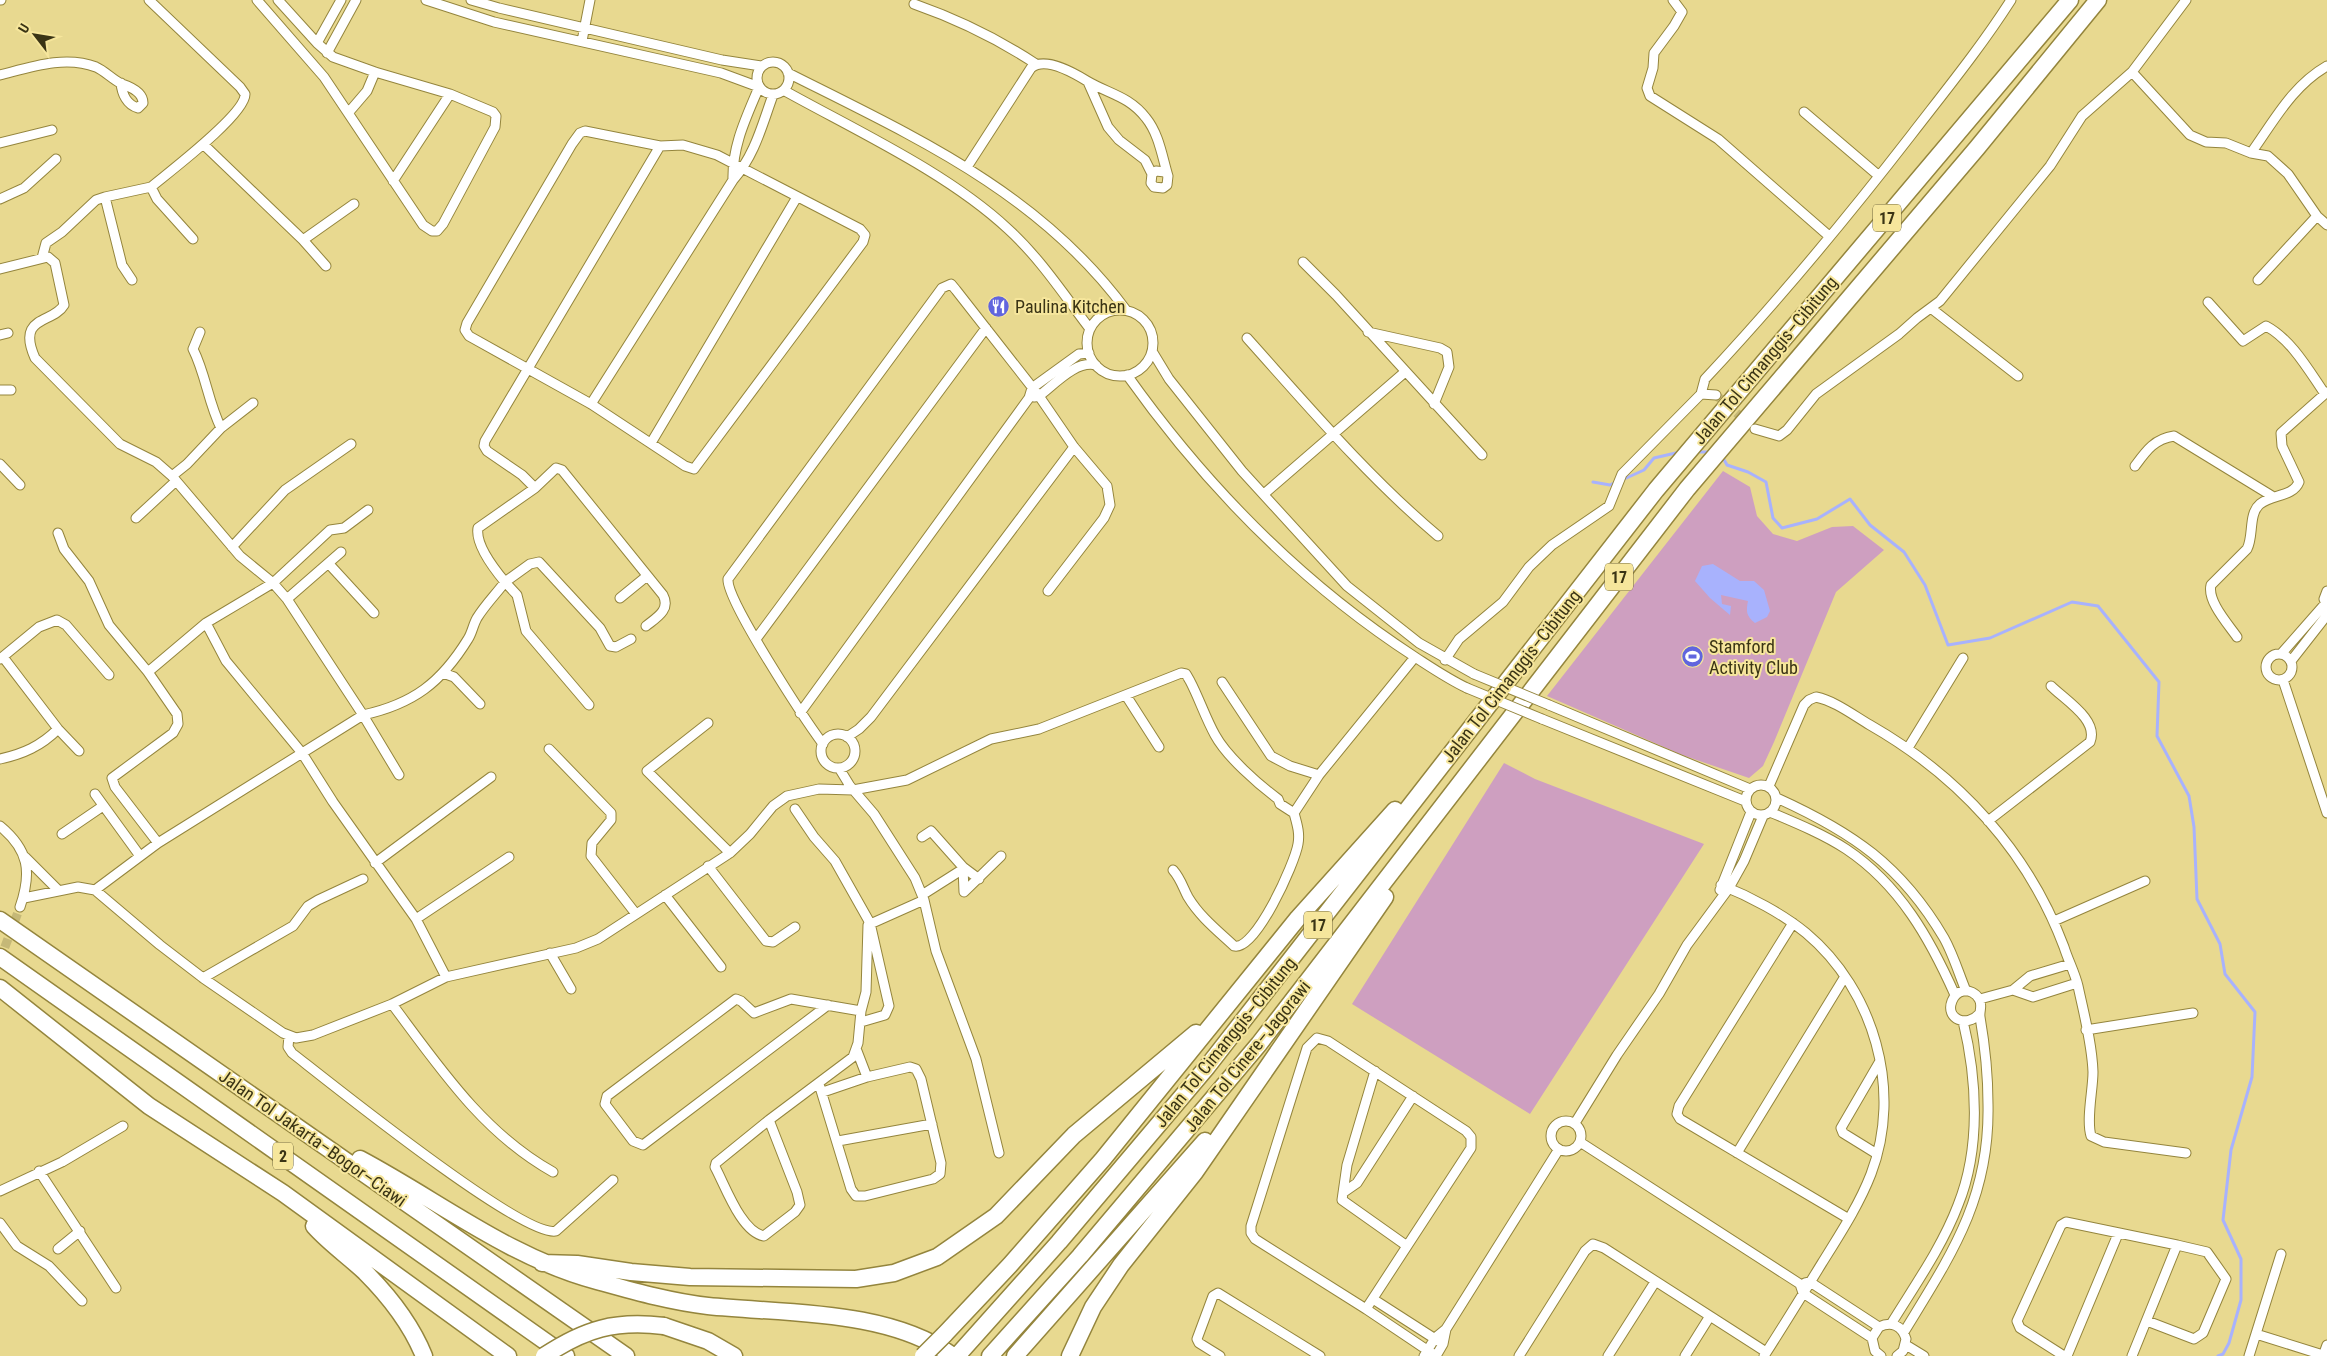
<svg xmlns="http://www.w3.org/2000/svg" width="2327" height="1356" font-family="'Roboto Condensed',sans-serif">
  <rect width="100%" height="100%" fill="#e8d990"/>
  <path fill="#ce9fc0" d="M 1723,471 L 1750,487 L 1757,516 L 1773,534 L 1797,541 L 1832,527 L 1853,526 L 1884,550 L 1836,592 L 1774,742 L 1763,766 L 1749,778 L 1682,755 L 1547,696 Z
    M 1504,763 L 1535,779 L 1704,844 L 1530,1114 L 1352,1004 Z"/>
  <path fill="#a8b2fd" d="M 1713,564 L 1740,581 L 1754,581 L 1764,590 L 1770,611 L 1767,617 L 1755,623 C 1746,616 1746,611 1748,601 L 1721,595 L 1722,604 L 1731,606 L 1730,615 L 1710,598 L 1695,581 L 1702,566 Z"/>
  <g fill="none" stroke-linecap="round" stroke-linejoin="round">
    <path stroke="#a8b2fd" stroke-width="3" d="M 1696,452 L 1710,452
      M 1722,456 L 1727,465 L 1748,472 L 1766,482 L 1773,518 L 1782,528 L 1817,519 L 1850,499 L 1870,525 L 1904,552 L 1925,585 L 1948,645 L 1990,638 L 2072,602 L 2098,606 L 2159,682 L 2157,736 L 2189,796 L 2194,827 L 2197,899 L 2220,944 L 2225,974 L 2255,1012 L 2252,1077 L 2231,1150 L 2223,1220 L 2241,1259 L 2241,1300 L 2229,1343 L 2223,1354 L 2218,1356
      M 1622,480 L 1644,470 L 1654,458 L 1680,452
      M 1593,482 L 1610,485 L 1616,482"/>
    <path stroke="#c5b877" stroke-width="9" stroke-dasharray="9 4.5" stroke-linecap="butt" d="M 1716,395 L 1748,423
      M 0,960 L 20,907"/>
    <defs>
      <path id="minor" d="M 0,0 L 1,0
        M 149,0 L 240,87 L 245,94 C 246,114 169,172 151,187 L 157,199 L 193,239
        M 257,0 L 324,77 L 423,225 L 432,231 L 437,231 L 443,224 L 495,127 L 496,116 L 493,112 L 450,94 L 375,72 L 333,57 L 317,43 L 278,0
        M 426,0 L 494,22 L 721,73 L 759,87 C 746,118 732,146 733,180
        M 471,0 L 499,8 L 722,60 L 761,66
        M 1673,0 L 1682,12 L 1674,26 L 1654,53 L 1653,68 L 1647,88 L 1650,96 L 1718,139 L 1829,236
        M 914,4 C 957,19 998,39 1036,64
        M 582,41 L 590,0
        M 317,43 L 341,0
        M 327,53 L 356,0
        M757 78a16 16 0 1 1 32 0a16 16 0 1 1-32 0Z
        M 2132,72 L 2190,135 L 2206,142 L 2226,143 L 2251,153 L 2268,156 L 2288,174 L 2317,216 L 2327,225
        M 788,73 C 915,137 1039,192 1126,310
        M 0,75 C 31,67 65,55 96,67 C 105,71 113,80 122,84 C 131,87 143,92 143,103 L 138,108 C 127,105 122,94 121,83
        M 1088,82 L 1108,127 L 1119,140 L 1145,160 L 1152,174 L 1151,183 L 1154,187 L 1163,188 L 1167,185 L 1168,176 L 1165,172 L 1156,171 L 1152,174
        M 785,91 C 857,131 948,173 1008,229 C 1040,258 1064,295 1090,329
        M 349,112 L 367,91 L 375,72
        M 1804,112 L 1879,176
        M 585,131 L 660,146 L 683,145 L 717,155 L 860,229 L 865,235 L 863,242 L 694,469 L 685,466 L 591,404 L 469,336 L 465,330 L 467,323 L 572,144 L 580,133 Z
        M 0,143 L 52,130
        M 203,144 L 303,240 L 326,266
        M 2251,153 C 2274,121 2292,86 2327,66
        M 967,167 L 1031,68 C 1045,56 1074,73 1087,81 C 1109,94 1129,96 1146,118 C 1159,134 1162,156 1168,176
        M 393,181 L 450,94
        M 105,197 L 151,187
        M 0,199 L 24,188 L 56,159
        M 303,240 L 354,204
        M 42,258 L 46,243 L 62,232 L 96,200 L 105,197 L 122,265 L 132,280
        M 1303,262 L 1336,295 L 1482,455
        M 0,269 L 48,257 L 55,263 L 64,305 C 53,324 16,315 35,358 L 120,444 L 156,462 L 172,476 L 240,556 L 273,583 L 287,599 L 363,715 L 399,775
        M 2258,280 L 2317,216
        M 2208,302 L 2243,341 L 2266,326 C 2292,340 2309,371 2325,394
        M 1932,309 L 2018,376
        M1087 343a33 33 0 1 1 66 0a33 33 0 1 1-66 0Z
        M 200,332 L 193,349 C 206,375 208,402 221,428
        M 1368,332 L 1440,348 L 1447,352 L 1449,367 L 1434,404
        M 0,335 L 8,333
        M 1247,338 C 1308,406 1368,477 1438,536
        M 1152,351 L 1169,379 L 1242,471 L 1347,586 L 1419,643 L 1474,674
        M 1127,375 C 1206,486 1301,583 1415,657 C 1432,668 1448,679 1467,688
        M 0,390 L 11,390
        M 1701,394 L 1716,395
        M 1034,397 L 1039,396 C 1055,384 1076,360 1096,365
        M 591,404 L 733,180 C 755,155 762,125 773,95
        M 1755,429 L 1779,436 L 1787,430 L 1816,394 L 1899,334 L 1917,318 L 1940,301 L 2050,166 L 2082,116 L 2132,72 L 2186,0
        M 651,443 L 797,197
        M 0,464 L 20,485
        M 2135,466 C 2146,451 2154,439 2174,436 L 2272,496
        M 172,476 L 187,464 L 221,428 L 253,403
        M 535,488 L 556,468 L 562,470 L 663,595 C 671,610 656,618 646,626
        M 1264,494 L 1405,372
        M 136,518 L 176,481
        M 58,533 L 64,549 L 89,581 L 109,625 L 148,672 L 177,714 L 178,724 L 173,733 L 112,778 L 115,787 L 158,843
        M 232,547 L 285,490 L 351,444
        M 329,564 L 374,613
        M 2327,591 L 2324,599 L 2327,607
        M 620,598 L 647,576
        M 287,599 L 341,552
        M 206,623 L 226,661 L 302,753 L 333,802 L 416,919 L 446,977
        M 2237,637 C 2228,624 2207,601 2211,585 L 2247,549 C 2254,536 2248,514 2260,504 C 2272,494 2293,497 2299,482 L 2282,446 L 2281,433 L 2327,392
        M 756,639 L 986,328
        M 2281,654 L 2325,604
        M2266 667a13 13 0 1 1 26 0a13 13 0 1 1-26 0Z
        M 3,657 L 58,729 L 79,751
        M 0,659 L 39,627 L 57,620 L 66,625 L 109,675
        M 1445,660 L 1459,639 L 1503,602 L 1529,567 L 1552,545 L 1609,506 L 1622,474 L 1701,394 L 1705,379 C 1778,301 1847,218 1912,134 C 1946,90 1981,47 2011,0
        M 2291,661 L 2327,615
        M 148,672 L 206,623 L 273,583 L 330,530 L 344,528 L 368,510
        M 443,673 L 454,677 L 480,704
        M 2283,680 L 2327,813
        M 1222,682 L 1271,756 L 1290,766 L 1319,775
        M 1127,697 L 1159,747
        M 589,705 L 526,631 L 517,595 L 505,582 L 530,564 L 539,562 L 600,628 L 610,646 L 616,647 L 631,639
        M 1549,705 L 1750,789
        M 800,713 L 1029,398 L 1032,388 L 1079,354 L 1089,353
        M 1542,719 L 1745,801
        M 708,723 L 647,771 L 730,853
        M821 751a17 17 0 1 1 34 0a17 17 0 1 1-34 0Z
        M 847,737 L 859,729 L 871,717 L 1074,447
        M 823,744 C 806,721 726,600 728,579 L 942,288 L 951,284 L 956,290 L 1039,396 L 1074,447 L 1107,486 L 1110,505 L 1104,518 L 1048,591
        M 1908,748 L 1963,658
        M 549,749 L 611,813 L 611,820 L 592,843 L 591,856 L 636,914
        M 0,759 C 23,754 41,746 58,729
        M 839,768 L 850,786 L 874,814 L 915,878 L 924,900 L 936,951 L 976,1059 L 999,1153
        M1746 800a15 15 0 1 1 30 0a15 15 0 1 1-30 0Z
        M 1769,786 L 1804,705 L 1809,700 L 1816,697 C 1835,701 1853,715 1870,725 C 1959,776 2028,851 2064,947 C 2068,960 2075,973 2078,986 C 2084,1014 2092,1044 2093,1072 C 2093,1090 2086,1119 2091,1136 L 2104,1142 L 2186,1153
        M 95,794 L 140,856
        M 1777,798 C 1852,832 1901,865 1944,938 C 1953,954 1959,974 1966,991
        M 795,809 L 814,837 L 835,861 L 870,923 L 889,1006 L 885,1015 L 861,1022
        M 1770,812 C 1796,823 1823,834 1846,849 C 1900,885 1930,939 1955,995
        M 1988,821 L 2090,742 C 2099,720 2065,700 2051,686
        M 0,826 C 29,850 32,872 20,907
        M 62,834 L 103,806
        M 922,837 L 931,831 L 963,867 L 979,879
        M 25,857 L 59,891
        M 375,863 L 491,777
        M 708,866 L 766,941 L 773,942 L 795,927
        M 963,867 L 964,892 L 1001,856
        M 1173,870 C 1181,879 1183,888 1188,897 C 1200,917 1218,931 1234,946 C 1255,952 1295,863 1298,844 C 1300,833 1297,824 1294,813 L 1319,775 L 1415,657
        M 1721,885 C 1749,896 1783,914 1806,933 C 1874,990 1903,1090 1871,1174 C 1859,1205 1840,1234 1822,1263 C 1803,1294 1784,1325 1764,1356
        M 95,890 L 158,843 L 363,715 C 413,704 441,683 468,639 C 472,633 473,625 477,618 C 485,605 496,594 505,582 C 495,570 475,545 478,528 L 535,488 L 522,475 L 487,451 L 484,446 L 485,441 L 660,146
        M 1720,890 L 1751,812
        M 665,895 L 721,967
        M 922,895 L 963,869
        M 24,898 L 78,887 L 95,890 L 160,945 L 203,978 L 283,1033 L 296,1038 L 313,1035 L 392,1004 L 446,977 L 576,948 L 598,939 L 730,853 L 750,834 L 773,806 L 787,796 L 819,789 L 853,790 L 907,780 L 991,739 L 1039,729 L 1181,673 L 1186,674 L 1190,681 C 1199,698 1205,717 1215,735 C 1227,757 1258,784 1278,799 L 1280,804 L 1294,813
        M 416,919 L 509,857
        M 2054,921 L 2145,881
        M 1793,923 L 1679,1106 L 1677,1114 L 1680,1119 L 1849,1219
        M 550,953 L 571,989
        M 203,978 L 293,926 L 308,906 L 318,900 L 363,879
        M 2013,990 L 2033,997 L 2077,983
        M 1980,999 L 2013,990 L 2030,976 L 2070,964
        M 392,1004 C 439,1067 483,1133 553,1172
        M 828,1005 L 643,1145 L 633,1141 L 605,1104 L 607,1096 L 736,999 L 741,1001 L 754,1013 L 791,999 L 861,1011
        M 2086,1030 L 2193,1013
        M 289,1036 L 288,1047 L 292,1053 C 328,1081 524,1239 556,1231 L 613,1180
        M 1317,1038 L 1328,1041 L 1466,1131 L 1471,1137 L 1471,1148 L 1366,1309 L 1255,1239 L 1251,1233 L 1251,1226 L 1307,1048 Z
        M 857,1051 L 867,1077
        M 1375,1071 L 1347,1165 L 1342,1200 L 1407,1246
        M 819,1084 L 851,1189 L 856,1196 L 865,1196 L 933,1179 L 940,1174 L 941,1163 L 921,1079 L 916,1069 L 910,1067 L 867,1077 L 823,1092
        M 769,1120 L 797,1192 L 800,1205 L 795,1212 L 764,1236 C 741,1232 725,1185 715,1167 L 716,1163 L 769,1120 L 853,1057 L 858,1043 L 861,1011 L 866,992 L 868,925 L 924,900
        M1551 1136a15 15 0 1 1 30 0a15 15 0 1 1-30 0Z
        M 1575,1123 L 1617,1055 L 1659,994 L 1687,945 L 1729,888 L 1744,861 L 1763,816
        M 838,1141 L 932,1124
        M 1580,1142 L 1800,1284 L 1803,1293 L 1872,1338
        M 1737,1153 L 1844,978
        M 1877,1154 L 1843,1133 L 1841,1128 L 1880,1061
        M 39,1171 L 116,1288
        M 0,1191 L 62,1162 L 123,1126
        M 1344,1192 L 1357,1183 L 1413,1096
        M 0,1223 L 17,1246 L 49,1266 L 82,1301
        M 58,1249 L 80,1231
        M 1805,1283 L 1810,1282 L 1879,1327
        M 1373,1299 L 1443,1344
        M 1366,1309 L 1436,1356
        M 1891,1324 C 1915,1285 1942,1247 1958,1205 C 1981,1148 1977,1079 1963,1021
        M 1446,1329 L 1559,1149
        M 1904,1332 C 1951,1255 1990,1199 1988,1104 C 1988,1074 1985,1046 1980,1017 C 1979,1011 1983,1005 1979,999 C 1976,993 1969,990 1963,991 C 1958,992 1954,996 1952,1001 C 1945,1019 1967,1028 1979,1014
        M 2256,1334 L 2323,1355
        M 1906,1345 L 1924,1356
        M 1220,1356 L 1199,1343 L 1197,1339 L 1213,1296 L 1218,1293 L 1320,1356
        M 1424,1356 L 1435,1338 L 1446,1329 L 1443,1344 L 1436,1356
        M 1519,1356 L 1585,1251 L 1593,1244 L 1604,1248 L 1766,1352
        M 1608,1356 L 1655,1282
        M 1685,1356 L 1710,1316
        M 1881,1356 L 1875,1351 L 1872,1338 L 1879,1327 C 1891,1321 1902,1325 1906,1339 L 1903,1351 L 1897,1356
        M 2064,1356 L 2020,1328 L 2017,1321 L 2061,1225 L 2066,1222 L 2177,1245
        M 2067,1356 L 2118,1234
        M 2132,1356 L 2177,1245 L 2207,1252 L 2226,1279 L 2203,1333 L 2194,1339 L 2147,1321
        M 2249,1356 L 2281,1254
        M 2323,1356 L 2327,1345"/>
      <path id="motorway" d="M 0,920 L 626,1356
        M 0,957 L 566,1356
        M 0,988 L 149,1106 L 283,1193 L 508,1356
        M 360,1159 C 439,1201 510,1258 597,1281 C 633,1291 671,1302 708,1306 C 786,1314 887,1309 953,1356
        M 314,1226 C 329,1243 348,1256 365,1272 C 389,1296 411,1324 424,1356
        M 542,1263 L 577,1264 L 631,1272 L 690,1277 L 856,1279 L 894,1273 L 937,1257 L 996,1216 L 1074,1135 L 1196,1033
        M 664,1326 L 708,1341 L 734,1356
        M 944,1335 L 1010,1265 L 1103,1159 L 1298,918 L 1395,810
        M 957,1356 L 1059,1242 L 1207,1067 L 1656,490 L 2070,0
        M 990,1356 L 1080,1256 L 1259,1044 L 1687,489 L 1977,148 L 2098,0
        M 1015,1356 L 1205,1141
        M 1070,1356 L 1093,1307 L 1121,1265 L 1195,1172 L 1385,897"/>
    </defs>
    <use href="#minor" stroke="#94853d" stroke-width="11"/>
    <use href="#motorway" stroke="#94853d" stroke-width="19"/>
    <use href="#minor" stroke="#fff" stroke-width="9"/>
    <use href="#motorway" stroke="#fff" stroke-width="16"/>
    <defs>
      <path id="minor-bridge" d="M 1474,674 L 1549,705
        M 1467,688 L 1542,719"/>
      <path id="motorway-bridge" d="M 544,1356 C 585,1329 615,1320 664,1326
        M 923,1356 L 944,1335"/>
    </defs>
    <use href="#minor-bridge" stroke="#94853d" stroke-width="11" stroke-linecap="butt"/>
    <use href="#motorway-bridge" stroke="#94853d" stroke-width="19" stroke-linecap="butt"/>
    <use href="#minor-bridge" stroke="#fff" stroke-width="9"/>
    <use href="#motorway-bridge" stroke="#fff" stroke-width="16"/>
  </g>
  <defs>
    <symbol id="restaurant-disc" viewBox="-11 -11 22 22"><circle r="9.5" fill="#6165de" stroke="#f6e69c"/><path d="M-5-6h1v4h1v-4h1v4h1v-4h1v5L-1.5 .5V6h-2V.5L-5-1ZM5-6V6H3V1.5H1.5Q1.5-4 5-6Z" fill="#fff"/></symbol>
    <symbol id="stadium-disc" viewBox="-11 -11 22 22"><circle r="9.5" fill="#6165de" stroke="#f6e69c"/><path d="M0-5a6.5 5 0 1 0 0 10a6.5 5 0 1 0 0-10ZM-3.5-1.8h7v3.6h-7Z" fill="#fff"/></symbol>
  </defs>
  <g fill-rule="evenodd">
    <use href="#restaurant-disc" x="986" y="294" width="25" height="25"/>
    <use href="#stadium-disc" x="1680" y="644" width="25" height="25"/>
  </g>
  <g text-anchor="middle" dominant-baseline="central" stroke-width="4" stroke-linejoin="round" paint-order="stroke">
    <g fill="#f6e69c" stroke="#72693e" stroke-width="1">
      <rect x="1873" y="204.5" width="28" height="27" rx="4"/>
      <rect x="1605" y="563.5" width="28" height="27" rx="4"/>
      <rect x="1304" y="911.5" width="28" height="27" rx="4"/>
      <rect x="273" y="1142.5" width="20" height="27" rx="4"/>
    </g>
    <g font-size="16" font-weight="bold" fill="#3a3415">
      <text x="1887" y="218">17</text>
      <text x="1619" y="577">17</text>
      <text x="1318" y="925">17</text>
      <text x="283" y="1156">2</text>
    </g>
    <g font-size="18" fill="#3a3415" stroke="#f6e69c" text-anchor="start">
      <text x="1015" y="306">Paulina Kitchen</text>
      <text x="1709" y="646">Stamford<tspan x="1709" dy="21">Activity Club</tspan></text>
    </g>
    <g font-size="18" fill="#3a3415" stroke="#f6e69c">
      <text transform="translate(1765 360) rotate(-50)">Jalan Tol Cimanggis–Cibitung</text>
      <text transform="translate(1511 676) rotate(-52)">Jalan Tol Cimanggis–Cibitung</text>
      <text transform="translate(1225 1042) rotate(-51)">Jalan Tol Cimanggis–Cibitung</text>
      <text transform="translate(1247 1056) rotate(-51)">Jalan Tol Cinere–Jagorawi</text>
      <text transform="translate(313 1138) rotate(35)">Jalan Tol Jakarta–Bogor–Ciawi</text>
    </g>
  </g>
  <g transform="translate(35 35) rotate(301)" stroke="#f6e69c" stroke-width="4" paint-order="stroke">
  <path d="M0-4L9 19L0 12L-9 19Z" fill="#3a3415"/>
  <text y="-8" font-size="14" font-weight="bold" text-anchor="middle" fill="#3a3415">U</text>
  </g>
</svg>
